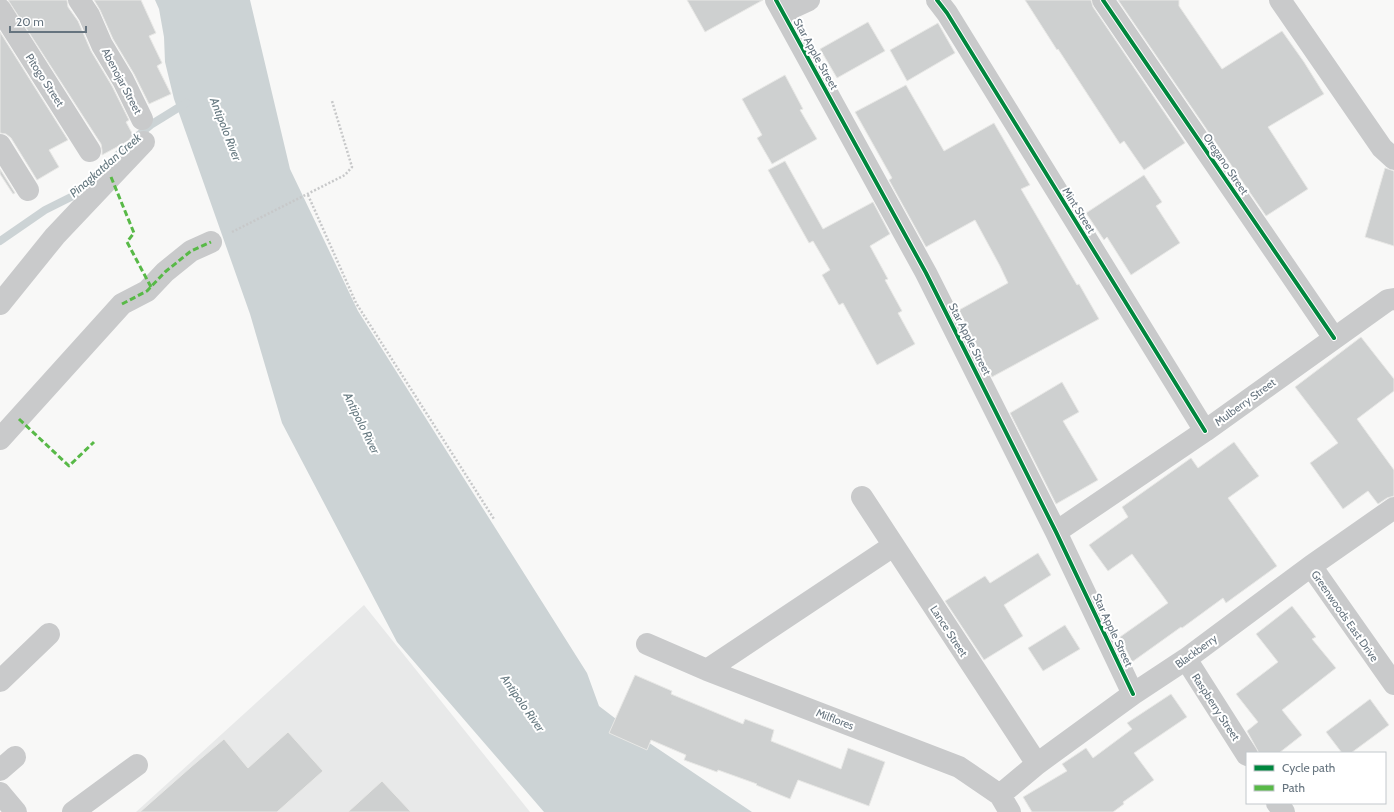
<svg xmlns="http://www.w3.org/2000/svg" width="1394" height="812" font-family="Cabin,sans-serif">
  <rect width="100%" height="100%" fill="#f8f8f7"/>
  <path fill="#e8e9e9" d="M 364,605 L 530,812 L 136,812 Z"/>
  <path fill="#ccd3d5" d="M 155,0 L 250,0 L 290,169 L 358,311 L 587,673 L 599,706 L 633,732 L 752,812 L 544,812 L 397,642 L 282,423 L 250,314 L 174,99 L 165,62 L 164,37 L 159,9 Z"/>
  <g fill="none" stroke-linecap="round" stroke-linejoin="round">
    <path stroke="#ccd3d5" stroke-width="8" d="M 135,138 L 152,124 L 186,103
      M 0,241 L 45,210 L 73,196 L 121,152"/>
  </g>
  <path fill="#ced0d0" stroke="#e8e8e6" d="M 8,0 L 67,0 L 68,7 L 78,21 L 91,51 L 112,86 L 129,120 L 126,122 L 133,135 L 128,141 L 102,155 L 102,150 L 101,144 Z
    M 94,0 L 141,0 L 156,33 L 149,36 L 162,63 L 157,66 L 171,94 L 149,104 L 134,74 L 113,39 L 100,10 Z
    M 687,0 L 763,0 L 705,32 Z
    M 1025,0 L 1091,0 L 1093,7 L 1185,143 L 1144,170 L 1124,141 L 1120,144 L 1058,49 L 1057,50 Z
    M 1118,0 L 1179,0 L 1179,6 L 1222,69 L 1282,31 L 1304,62 L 1324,94 L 1268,127 L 1308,189 L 1266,216 Z
    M 868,22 L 885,51 L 837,78 L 820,49 Z
    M 938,23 L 955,53 L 907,81 L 890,50 Z
    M 0,32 L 68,140 L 49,150 L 59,167 L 37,180 L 11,138 L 6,134 L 0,133 Z
    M 785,75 L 803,109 L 800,110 L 817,139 L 772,164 L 757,138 L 762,135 L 742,99 Z
    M 906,85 L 944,151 L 994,123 L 1030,185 L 1021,189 L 1077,285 L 1079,284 L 1099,319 L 992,377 L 959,310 L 1008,283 L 1000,266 L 975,220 L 926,247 L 889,180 L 892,178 L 855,112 Z
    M 785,161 L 823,229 L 873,202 L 890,234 L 870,246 L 888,279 L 885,280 L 902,311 L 898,313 L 915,344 L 877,365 L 843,303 L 839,305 L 822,275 L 830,270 L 813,241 L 809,243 L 768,170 Z
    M 1385,168 L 1394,171 L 1394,246 L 1365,237 Z
    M 0,169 L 15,193 L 13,194 L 0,174 Z
    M 1144,175 L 1162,202 L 1156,206 L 1180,243 L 1131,275 L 1107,237 L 1104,240 L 1086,213 Z
    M 1361,337 L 1394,379 L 1394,391 L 1357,419 L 1394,470 L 1394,496 L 1387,498 L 1378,504 L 1368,491 L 1343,509 L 1310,463 L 1338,443 L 1295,387 Z
    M 1062,382 L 1079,412 L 1063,421 L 1098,480 L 1056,504 L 1010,413 Z
    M 1234,442 L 1259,476 L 1228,498 L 1277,566 L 1226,603 L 1223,598 L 1182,628 L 1181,627 L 1132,662 L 1120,637 L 1168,603 L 1132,554 L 1108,571 L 1089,545 L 1128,517 L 1122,507 L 1191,458 L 1198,468 Z
    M 1038,553 L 1051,575 L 1004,605 L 1023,636 L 984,660 L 945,601 L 985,576 L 990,583 Z
    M 1292,606 L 1316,637 L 1312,639 L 1336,668 L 1282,710 L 1302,735 L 1279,753 L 1259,753 L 1247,731 L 1258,722 L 1236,694 L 1278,662 L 1256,634 Z
    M 1065,625 L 1080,649 L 1043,671 L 1028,648 Z
    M 635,675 L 672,691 L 671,694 L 743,724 L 745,719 L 774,730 L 771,741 L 841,769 L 848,748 L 885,762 L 869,806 L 798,780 L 790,799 L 756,785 L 757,784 L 718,770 L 717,772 L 684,760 L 686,755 L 651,740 L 647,750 L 609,733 Z
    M 1171,694 L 1187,717 L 1134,753 L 1154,780 L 1123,802 L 1124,804 L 1113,812 L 1032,812 L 1023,797 L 1067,771 L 1062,764 L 1086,748 L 1093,758 L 1132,729 L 1127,723 Z
    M 1370,699 L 1389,725 L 1351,753 L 1342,753 L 1326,732 Z
    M 288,732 L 323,771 L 277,812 L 140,812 L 191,767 L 224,739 L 248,768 Z
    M 382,781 L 411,812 L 348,812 Z"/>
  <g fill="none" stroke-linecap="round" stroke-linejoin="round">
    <path stroke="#c7c8c9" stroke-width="2.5" stroke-dasharray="2 2" stroke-linecap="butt" d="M 308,195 L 356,303 L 494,519
      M 232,232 L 345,175 L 352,167 L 332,101"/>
    <path stroke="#c9cacb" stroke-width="22" d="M 79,0 L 89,15 L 102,45 L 123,80 L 142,119
      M 776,0 L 926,273 L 1056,532 L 1133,694
      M 937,0 L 947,13 L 1205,431
      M 1103,0 L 1334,338
      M 1280,0 L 1382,148 L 1394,159
      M 0,9 L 90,151
      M 783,12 L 809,0
      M 0,145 L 28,190
      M 0,304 L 55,236 L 144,142
      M 0,439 L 122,304 L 147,291 L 165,272 L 191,251 L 211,242
      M 862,497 L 1037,764
      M 1056,532 L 1205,431 L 1388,300 L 1394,299
      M 1311,566 L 1394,684
      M 647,644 L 707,670 L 959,767 L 1000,795 L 1010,812
      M 1186,659 L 1247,755
      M 707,670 L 893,546
      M 0,681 L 49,634
      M 0,770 L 15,757
      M 0,793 L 16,812
      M 1000,795 L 1037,764 L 1133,694 L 1186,659 L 1311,566 L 1394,508
      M 1277,803 L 1284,812
      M 73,812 L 137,765"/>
    <path stroke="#58b947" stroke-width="3" stroke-dasharray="6 3" stroke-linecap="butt" d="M 111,177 L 134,233 L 127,242 L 151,287
      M 122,304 L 147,291 L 165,272 L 191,251 L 211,242
      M 19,419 L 69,466 L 94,442"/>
    <defs>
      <path id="cycleway" d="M 776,0 L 926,273 L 1056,532 L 1133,694
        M 937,0 L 947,13 L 1205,431
        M 1103,0 L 1334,338"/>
    </defs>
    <use href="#cycleway" stroke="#fff" stroke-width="6"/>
    <use href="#cycleway" stroke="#00873e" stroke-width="4"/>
  </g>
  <g text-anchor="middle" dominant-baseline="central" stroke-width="4" stroke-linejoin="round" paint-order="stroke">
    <g font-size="11" fill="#66747f" stroke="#fff">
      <text transform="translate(816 54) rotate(61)">Star Apple Street</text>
      <text transform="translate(45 80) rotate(57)">Pitogo Street</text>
      <text transform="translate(122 81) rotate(62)">Abenojar Street</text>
      <text transform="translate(1226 164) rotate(56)">Oregano Street</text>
      <text transform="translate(1079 210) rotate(58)">Mint Street</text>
      <text transform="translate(970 339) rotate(63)">Star Apple Street</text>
      <text transform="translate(1245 402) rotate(-36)">Mulberry Street</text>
      <text transform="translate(1345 616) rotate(55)">Greenwoods East Drive</text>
      <text transform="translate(1113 630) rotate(65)">Star Apple Street</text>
      <text transform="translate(949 631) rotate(57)">Lance Street</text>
      <text transform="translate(1196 651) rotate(-36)">Blackberry</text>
      <text transform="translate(1216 707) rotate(57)">Raspberry Street</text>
      <text transform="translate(835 719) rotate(21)">Milflores</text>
    </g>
    <g font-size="12" font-style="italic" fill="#667980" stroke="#fff">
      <text transform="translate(226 129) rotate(69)">Antipolo River</text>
      <text transform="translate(105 165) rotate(-41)">Pinagkatdan Creek</text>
      <text transform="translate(362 423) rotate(64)">Antipolo River</text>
      <text transform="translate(523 703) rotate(55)">Antipolo River</text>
    </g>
  </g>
  <rect x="1246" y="752" width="140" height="52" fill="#ffffff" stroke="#c2c7cc"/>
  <rect x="1254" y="765" width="20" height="6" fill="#00873e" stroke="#c2c7cc"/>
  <text x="1282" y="772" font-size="12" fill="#66747f">Cycle path</text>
  <rect x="1254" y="785" width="20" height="6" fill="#58b947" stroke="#c2c7cc"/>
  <text x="1282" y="792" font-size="12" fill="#66747f">Path</text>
  <path d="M10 26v6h76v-6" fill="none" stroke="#66747f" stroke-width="2"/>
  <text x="16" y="26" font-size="12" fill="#66747f" stroke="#ffffff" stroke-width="3" paint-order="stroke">20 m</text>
</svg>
